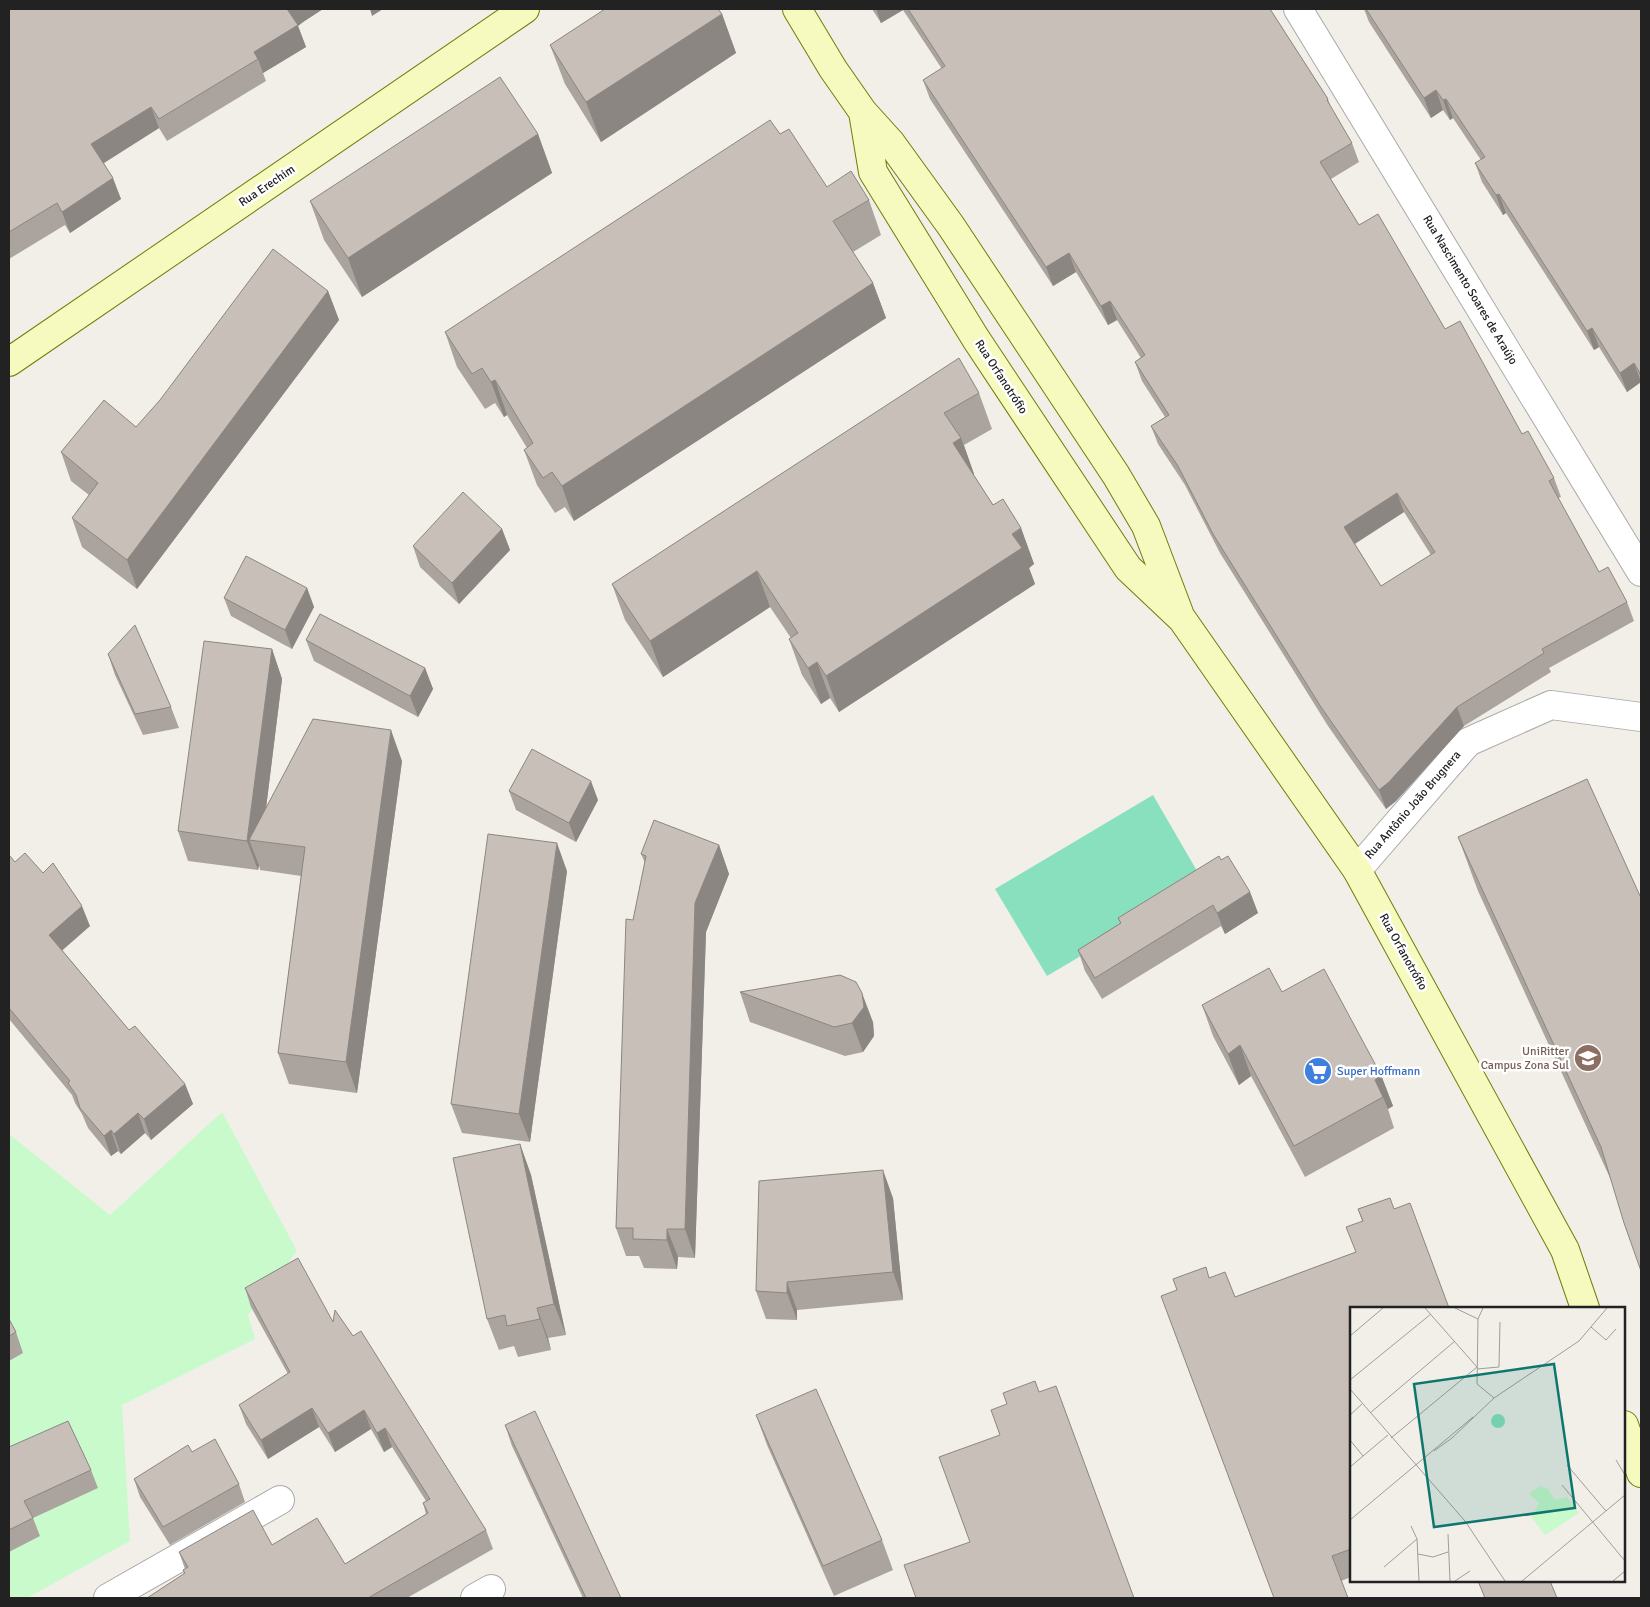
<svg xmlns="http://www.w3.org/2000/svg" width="1650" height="1607" font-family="Signika,sans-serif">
  <rect width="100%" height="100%" fill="#f2efe9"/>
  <path fill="#c8facc" d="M 222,1112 L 297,1251 L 248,1315 L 255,1339 L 122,1405 L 130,1541 L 27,1598 L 9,1598 L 9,1134 L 110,1215 Z"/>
  <path fill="#88e0be" d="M 1153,795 L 1204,883 L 1047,976 L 995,889 Z"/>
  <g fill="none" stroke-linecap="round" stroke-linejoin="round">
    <defs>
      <path id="street" d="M 1298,9 L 1641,572
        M 1357,870 L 1468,742 L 1551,705 L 1641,717
        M 108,1598 L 280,1500
        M 475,1598 L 491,1589"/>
      <path id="secondary" d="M 797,9 L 833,69 L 863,112 L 891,143 L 951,226 L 1116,475 L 1146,526 L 1179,613
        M 863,112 L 873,172 L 976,339 L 1128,568 L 1182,619 L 1357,870 L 1565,1250 L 1585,1308
        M 9,362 L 525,9
        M 1624,1425 L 1641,1473"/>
    </defs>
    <use href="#street" stroke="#a9a9a9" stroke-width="30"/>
    <use href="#secondary" stroke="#707d05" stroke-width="30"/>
    <use href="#street" stroke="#fff" stroke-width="28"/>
    <use href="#secondary" stroke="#f7fabf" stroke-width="28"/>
  </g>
  <path fill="#aba49e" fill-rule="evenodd" d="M 9,9 L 323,9 L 303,22 L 298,26 L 306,47 L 263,73 L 266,81 L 167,141 L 159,128 L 104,163 L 121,199 L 70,233 L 65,225 L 9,259 Z
    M 872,9 L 1270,9 L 1328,99 L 1331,108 L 1352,143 L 1359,162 L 1331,179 L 1359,225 L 1445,329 L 1554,478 L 1561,497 L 1558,498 L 1599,572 L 1627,602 L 1634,621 L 1549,668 L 1551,672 L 1464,726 L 1396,801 L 1386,809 L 1328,726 L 1220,553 L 1185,485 L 1158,444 L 1151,426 L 1165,417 L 1142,381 L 1135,362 L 1141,358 L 1117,320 L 1108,325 L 1076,272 L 1053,286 L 930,99 L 923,80 L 942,69 L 903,10 L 881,23 ZM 1404,512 L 1431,555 L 1381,586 L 1355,544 Z
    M 1364,9 L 1641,9 L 1641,382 L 1627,392 L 1599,347 L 1594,350 L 1506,213 L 1503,215 L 1482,182 L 1475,163 L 1481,160 L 1453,118 L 1450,120 L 1443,110 L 1431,118 L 1369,22 Z
    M 722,14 L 736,53 L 601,142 L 565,84 L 550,45 Z
    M 538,134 L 552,173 L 362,297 L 324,240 L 310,201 Z
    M 780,134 L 827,187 L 869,200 L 881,235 L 853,252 L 873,283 L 886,318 L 574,521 L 565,507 L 555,513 L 537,485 L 524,450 L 527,448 L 507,415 L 504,417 L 495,403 L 485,409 L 457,367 L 445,332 Z
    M 328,291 L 339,320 L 137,589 L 82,547 L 72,518 L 89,495 L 71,481 L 61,452 L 136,427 Z
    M 979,393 L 992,429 L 964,445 L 974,474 L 973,474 L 993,505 L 1021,528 L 1034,564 L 1029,568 L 1035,584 L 839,712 L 830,698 L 821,704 L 802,675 L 789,639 L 791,638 L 770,607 L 663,677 L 625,620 L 612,584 Z
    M 502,529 L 510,550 L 459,604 L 420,567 L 413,546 Z
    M 307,588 L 314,607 L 292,649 L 231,616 L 224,598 Z
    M 306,640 L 425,668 L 433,689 L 418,717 L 314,661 Z
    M 272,649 L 282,679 L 266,808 L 402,761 L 357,1093 L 289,1084 L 278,1053 L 301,876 L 260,870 L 259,865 L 258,870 L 188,861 L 178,831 Z
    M 108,654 L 171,707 L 179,728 L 143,735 L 115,675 Z
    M 1587,779 L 1611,1180 L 1478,891 L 1458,837 Z
    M 509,791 L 598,800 L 576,842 L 516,810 Z
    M 719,845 L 729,874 L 706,932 L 695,1258 L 678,1257 L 677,1269 L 644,1268 L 639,1256 L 626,1256 L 616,1228 L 633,920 L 645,863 L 641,854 Z
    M 9,855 L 15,862 L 90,926 L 62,950 L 129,1030 L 185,1084 L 193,1104 L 151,1140 L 145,1133 L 121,1154 L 118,1151 L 111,1156 L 88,1128 L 82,1114 L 75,1103 L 72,1095 L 9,1019 Z
    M 1221,860 L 1250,892 L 1258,913 L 1225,934 L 1221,926 L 1102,999 L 1085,971 L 1078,950 L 1120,923 L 1118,918 Z
    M 567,871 L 530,1142 L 462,1133 L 451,1104 Z
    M 740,992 L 873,1022 L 874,1036 L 863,1052 L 845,1056 L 750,1022 Z
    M 1282,992 L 1381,1075 L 1393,1106 L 1388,1109 L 1394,1128 L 1305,1177 L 1251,1076 L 1239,1085 L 1213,1036 L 1202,1005 Z
    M 520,1144 L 531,1175 L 566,1335 L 548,1338 L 551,1350 L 518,1357 L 514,1346 L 499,1350 L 487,1319 Z
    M 893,1198 L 903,1300 L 797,1310 L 797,1320 L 766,1319 L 756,1291 Z
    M 1390,1198 L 1351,1308 L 1351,1577 L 1341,1581 L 1209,1277 L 1235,1297 L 1356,1252 L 1362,1221 L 1358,1209 Z
    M 245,1288 L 333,1322 L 486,1530 L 493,1549 L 407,1598 L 147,1598 L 184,1574 L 183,1570 L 185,1569 L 179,1552 L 272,1545 L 345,1564 L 426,1514 L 423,1503 L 426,1501 L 392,1447 L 384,1452 L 371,1429 L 335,1452 L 319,1427 L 268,1459 L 246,1424 L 239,1405 L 288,1374 L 251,1307 Z
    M 9,1319 L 16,1332 L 23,1353 L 9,1361 Z
    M 756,1415 L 882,1540 L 893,1570 L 834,1596 L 767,1445 Z
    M 505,1425 L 621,1598 L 583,1598 L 512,1446 Z
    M 9,1447 L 91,1470 L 98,1488 L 33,1518 L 40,1536 L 9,1552 Z
    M 192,1452 L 239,1484 L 245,1502 L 170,1545 L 140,1497 L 134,1479 Z"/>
  <path fill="#8b8681" d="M 287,9 L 323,9 L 303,22 L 298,26 L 306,47 L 263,73 L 258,59 L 254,52 Z
    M 370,9 L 383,9 L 372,16 Z
    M 876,9 L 903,9 L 903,10 L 881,23 Z
    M 722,14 L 736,53 L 601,142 L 586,102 Z
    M 1436,90 L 1443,110 L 1431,118 L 1424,98 Z
    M 1446,99 L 1453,118 L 1450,120 L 1443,100 Z
    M 151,107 L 159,128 L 99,166 L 91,144 Z
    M 538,134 L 552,173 L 362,297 L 348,258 Z
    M 113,178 L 121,199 L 70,233 L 62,212 Z
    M 1499,194 L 1506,213 L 1503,215 L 1496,195 Z
    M 1069,253 L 1076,272 L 1053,286 L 1046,267 Z
    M 873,283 L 886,318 L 574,521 L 562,486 Z
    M 328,291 L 339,320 L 137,589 L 127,560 Z
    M 1110,301 L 1117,320 L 1108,325 L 1101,306 Z
    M 1592,328 L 1599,347 L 1594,350 L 1587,331 Z
    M 1634,363 L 1641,382 L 1627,392 L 1620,373 Z
    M 495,380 L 507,415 L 504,417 L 491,382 Z
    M 961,438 L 974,474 L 966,479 L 953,443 Z
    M 1397,493 L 1404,512 L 1351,546 L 1344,527 Z
    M 1021,528 L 1034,564 L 1029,568 L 1035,584 L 839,712 L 826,676 Z
    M 502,529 L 510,550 L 459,604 L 452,583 Z
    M 757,571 L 770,607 L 663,677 L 650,641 Z
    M 307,588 L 314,607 L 292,649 L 285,630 Z
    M 272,649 L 282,679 L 262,841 L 249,840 L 259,865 L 258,870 L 247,841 Z
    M 817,662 L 830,698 L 821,704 L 808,668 Z
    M 425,668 L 433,689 L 418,717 L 410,696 Z
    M 1457,707 L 1464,726 L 1396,801 L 1386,809 L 1379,790 Z
    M 391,730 L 402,761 L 357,1093 L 346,1062 Z
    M 591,781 L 598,800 L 576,842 L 569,823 Z
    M 557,843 L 567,871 L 530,1142 L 519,1114 Z
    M 719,845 L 729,874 L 706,932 L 695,1258 L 685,1229 L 695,903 Z
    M 1250,892 L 1258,913 L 1225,934 L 1217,913 Z
    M 82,906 L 90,926 L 57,955 L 49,935 Z
    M 862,993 L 873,1022 L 874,1036 L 863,1052 L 852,1023 Z
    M 1240,1045 L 1251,1076 L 1239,1085 L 1228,1054 Z
    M 1381,1075 L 1393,1106 L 1388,1109 L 1383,1097 L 1375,1080 Z
    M 185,1084 L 193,1104 L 151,1140 L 144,1119 Z
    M 138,1113 L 145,1133 L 121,1154 L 114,1134 Z
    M 111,1130 L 118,1151 L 111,1156 L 104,1136 Z
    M 520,1144 L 531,1175 L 566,1335 L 554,1304 Z
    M 883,1170 L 893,1198 L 903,1300 L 893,1272 Z
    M 667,1229 L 678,1257 L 677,1269 L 667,1240 Z
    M 787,1282 L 797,1310 L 797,1320 L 787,1293 Z
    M 537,1308 L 548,1338 L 551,1350 L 540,1319 Z
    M 312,1408 L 319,1427 L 268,1459 L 261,1440 Z
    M 364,1410 L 371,1429 L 335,1452 L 328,1433 Z
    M 385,1428 L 392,1447 L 384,1452 L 377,1433 Z"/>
  <path fill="#c7bfb8" stroke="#8b8681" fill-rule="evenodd" d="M 9,9 L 287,9 L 298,25 L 254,52 L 258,59 L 159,119 L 151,107 L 91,144 L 113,178 L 62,212 L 57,203 L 9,232 Z
    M 605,9 L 718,9 L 722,14 L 586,102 L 550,45 Z
    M 908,9 L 1270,9 L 1328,99 L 1327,100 L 1352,143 L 1320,162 L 1359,225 L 1378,214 L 1445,329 L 1460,321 L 1522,434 L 1528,431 L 1554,478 L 1549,481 L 1599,572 L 1608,567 L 1627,602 L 1542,649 L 1544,653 L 1457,707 L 1389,782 L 1379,790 L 1321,707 L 1213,534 L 1178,466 L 1151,426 L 1169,415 L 1135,362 L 1145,355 L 1110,301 L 1101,306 L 1069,253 L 1046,267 L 923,80 L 945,66 ZM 1397,493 L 1435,552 L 1381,586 L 1344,527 Z
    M 1366,9 L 1641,9 L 1641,375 L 1634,363 L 1620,373 L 1592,328 L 1587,331 L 1499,194 L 1496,195 L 1475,163 L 1485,157 L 1446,99 L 1443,100 L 1436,90 L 1424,98 Z
    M 500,77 L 538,134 L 348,258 L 310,201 Z
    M 770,120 L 780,134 L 789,129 L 827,187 L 851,171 L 869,200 L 833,221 L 873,283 L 562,486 L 552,472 L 543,478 L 524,450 L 533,443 L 495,380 L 491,382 L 482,368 L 472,374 L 445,332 Z
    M 273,249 L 328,291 L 127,560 L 72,518 L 98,483 L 61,452 L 104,400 L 136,427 L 160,400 Z
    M 959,358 L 979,393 L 944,413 L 961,438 L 953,443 L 993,505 L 1003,499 L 1021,528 L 1012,534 L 1022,548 L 826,676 L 817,662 L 808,668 L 789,639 L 798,633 L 757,571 L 650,641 L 612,584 Z
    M 463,492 L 502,529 L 452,583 L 413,546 Z
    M 246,556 L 307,588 L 285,630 L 224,598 Z
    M 320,614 L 425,668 L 410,696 L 306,640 Z
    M 135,625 L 171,707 L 135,714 L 108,654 Z
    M 204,641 L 272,649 L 247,841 L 178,831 Z
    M 313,719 L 391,730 L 346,1062 L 278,1053 L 305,847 L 249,840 Z
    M 532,749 L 591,781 L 569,823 L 509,791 Z
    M 1587,779 L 1641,898 L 1641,1271 L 1624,1223 L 1601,1147 L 1458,837 Z
    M 654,820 L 719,845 L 695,903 L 685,1229 L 667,1229 L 667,1240 L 633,1239 L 633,1228 L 616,1228 L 626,919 L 633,920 L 646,856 L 641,854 Z
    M 488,834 L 557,843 L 519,1114 L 451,1104 Z
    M 25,853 L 43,873 L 53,863 L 82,906 L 49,935 L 129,1030 L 135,1026 L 185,1084 L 144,1119 L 138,1113 L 114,1134 L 111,1130 L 104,1136 L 80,1108 L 76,1095 L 68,1083 L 70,1081 L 9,1008 L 9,855 L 15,862 Z
    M 1219,856 L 1221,860 L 1228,856 L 1250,892 L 1217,913 L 1213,905 L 1095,978 L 1078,950 L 1121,923 L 1118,918 Z
    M 1269,968 L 1282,992 L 1324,969 L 1381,1075 L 1375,1080 L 1383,1097 L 1294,1146 L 1240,1045 L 1228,1054 L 1202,1005 Z
    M 840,975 L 856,982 L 862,993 L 864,1007 L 852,1023 L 834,1027 L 740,992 Z
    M 520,1144 L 554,1304 L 537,1308 L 540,1319 L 507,1326 L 505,1315 L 487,1319 L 453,1158 Z
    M 883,1170 L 893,1272 L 787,1282 L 787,1293 L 756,1291 L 759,1181 Z
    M 1390,1198 L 1394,1209 L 1410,1203 L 1449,1308 L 1351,1308 L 1351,1549 L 1332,1556 L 1348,1598 L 1274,1598 L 1161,1296 L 1177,1290 L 1173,1279 L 1206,1267 L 1209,1278 L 1225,1272 L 1235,1297 L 1356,1252 L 1346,1227 L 1363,1221 L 1358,1209 Z
    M 298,1258 L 333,1322 L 335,1310 L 353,1336 L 361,1331 L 486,1530 L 368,1598 L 147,1598 L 185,1573 L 183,1570 L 188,1567 L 179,1552 L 253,1510 L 272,1545 L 317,1518 L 345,1564 L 428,1513 L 423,1503 L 430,1499 L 385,1428 L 377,1433 L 364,1410 L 328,1433 L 312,1408 L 261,1440 L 239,1405 L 290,1372 L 245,1288 Z
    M 9,1319 L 16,1332 L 9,1336 Z
    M 1035,1381 L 1039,1392 L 1056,1386 L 1134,1598 L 916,1598 L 904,1565 L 970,1542 L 939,1457 L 1000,1435 L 991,1410 L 1007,1404 L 1003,1393 Z
    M 816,1389 L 882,1540 L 823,1566 L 756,1415 Z
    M 535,1411 L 621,1598 L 586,1598 L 505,1425 Z
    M 68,1421 L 91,1470 L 24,1501 L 33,1518 L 9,1530 L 9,1447 Z
    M 215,1439 L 239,1484 L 163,1527 L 134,1479 L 188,1445 L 192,1452 Z
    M 1478,1581 L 1550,1581 L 1557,1598 L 1485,1598 Z"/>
  <defs>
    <symbol id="university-disc" viewBox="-11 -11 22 22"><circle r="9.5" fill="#8d6e63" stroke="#fff"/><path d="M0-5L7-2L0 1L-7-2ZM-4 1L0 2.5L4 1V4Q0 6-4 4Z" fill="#fff"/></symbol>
    <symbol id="supermarket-disc" viewBox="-11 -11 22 22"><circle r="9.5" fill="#3f7fe0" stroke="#fff"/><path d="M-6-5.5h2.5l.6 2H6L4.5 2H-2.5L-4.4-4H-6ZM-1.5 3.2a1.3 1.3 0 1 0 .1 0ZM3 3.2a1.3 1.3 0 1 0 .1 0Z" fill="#fff"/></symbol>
  </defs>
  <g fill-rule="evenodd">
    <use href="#university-disc" x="1572" y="1042" width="32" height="32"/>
    <use href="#supermarket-disc" x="1302" y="1055" width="32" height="32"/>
  </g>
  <g text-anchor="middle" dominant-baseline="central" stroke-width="5" stroke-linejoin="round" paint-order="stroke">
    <g font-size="12" fill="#222" stroke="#fff">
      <text transform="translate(267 186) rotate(-34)">Rua Erechim</text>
      <text transform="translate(1470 290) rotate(59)">Rua Nascimento Soares de Araújo</text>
      <text transform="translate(1001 377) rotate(57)">Rua Orfanotrófio</text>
      <text transform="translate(1413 805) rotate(-49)">Rua Antônio João Brugnera</text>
      <text transform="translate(1403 952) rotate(61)">Rua Orfanotrófio</text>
    </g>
    <g font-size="12" fill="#785e54" stroke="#fff" text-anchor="end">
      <text x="1569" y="1051">UniRitter<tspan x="1569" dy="14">Campus Zona Sul</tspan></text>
    </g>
    <g font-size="12" fill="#366cbe" stroke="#fff" text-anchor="start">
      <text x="1337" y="1071">Super Hoffmann</text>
    </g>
  </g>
  <g transform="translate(1350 1307)">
    <rect width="275" height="275" fill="#f2efe9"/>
    <path d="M 190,179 L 198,182 L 205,193 L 217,190 L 229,206 L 195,228 L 181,210 L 189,196 L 179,187 Z" fill="#c8facc"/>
    <path d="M141 114a7 7 0 1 1 14 0a7 7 0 1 1-14 0Z" fill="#88e0be"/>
    <path fill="none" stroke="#9f9d99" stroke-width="1" d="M 105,1 L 128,12M 133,1 L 128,12 L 127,77 L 144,91M 241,20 L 256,33 L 266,22M 0,29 L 33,1M 127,62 L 149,60 L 150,15M 0,73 L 81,7M 0,82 L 115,214 L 155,274M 20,106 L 105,34M 0,108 L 12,97M 41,131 L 127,60 L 75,1M 0,133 L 13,149M 84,144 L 102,131 L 144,91 L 229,34 L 257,1M 266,153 L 275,168M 217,158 L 256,204M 0,160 L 38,128M 212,178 L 275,254M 0,213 L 123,110M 61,219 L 67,232 L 69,274M 98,227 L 100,274M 68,247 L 83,250 L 98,245M 34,260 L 67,232M 105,274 L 120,264M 172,274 L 275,188M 263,274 L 275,264"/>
    <path fill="#0f766e" fill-opacity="0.15" stroke="#0f766e" stroke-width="2.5" d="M 204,57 L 225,201 L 84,220 L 64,77 Z"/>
    <rect width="275" height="275" fill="none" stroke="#222" stroke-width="2.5"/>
  </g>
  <rect width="1650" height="1607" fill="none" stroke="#222222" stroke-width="20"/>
</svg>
